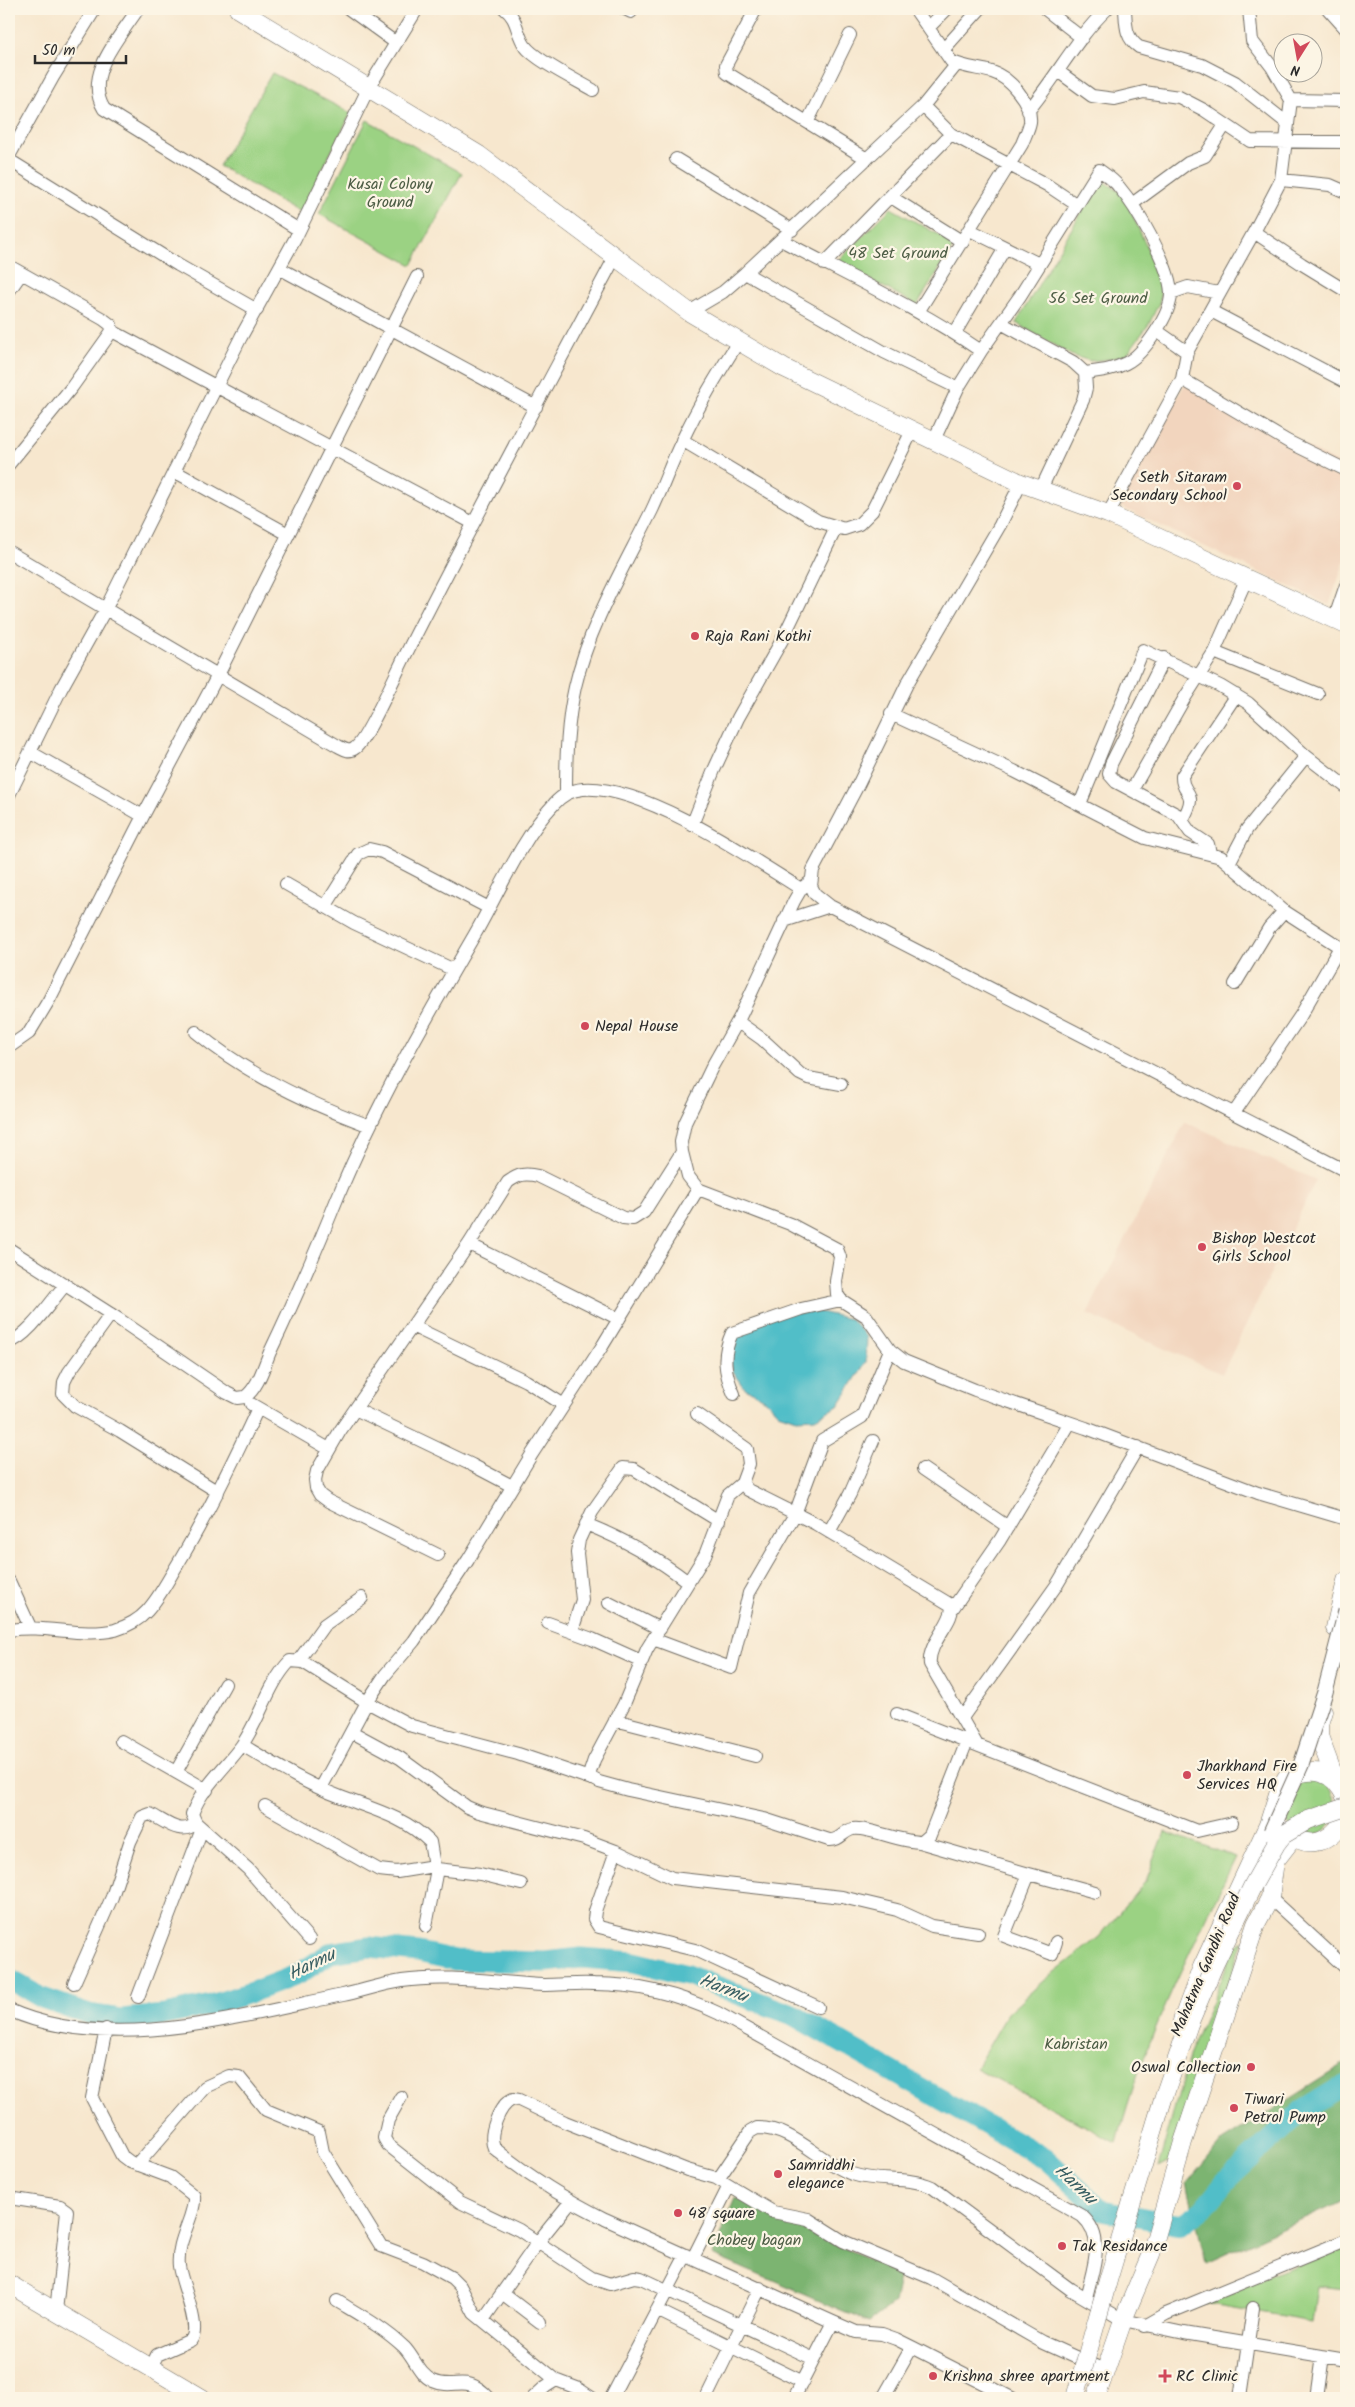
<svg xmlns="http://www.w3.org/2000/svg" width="1355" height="2407" font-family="Kalam,sans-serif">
  <rect width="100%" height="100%" fill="#fcf5e5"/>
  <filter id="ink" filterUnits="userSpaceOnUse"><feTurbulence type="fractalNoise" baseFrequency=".02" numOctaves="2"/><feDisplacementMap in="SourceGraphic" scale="10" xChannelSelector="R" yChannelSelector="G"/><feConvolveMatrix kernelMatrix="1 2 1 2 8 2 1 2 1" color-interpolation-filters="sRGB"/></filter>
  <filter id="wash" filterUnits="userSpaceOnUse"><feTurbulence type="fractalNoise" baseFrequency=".0096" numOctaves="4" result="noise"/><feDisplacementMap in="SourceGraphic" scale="20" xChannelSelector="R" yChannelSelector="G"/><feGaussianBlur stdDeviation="1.12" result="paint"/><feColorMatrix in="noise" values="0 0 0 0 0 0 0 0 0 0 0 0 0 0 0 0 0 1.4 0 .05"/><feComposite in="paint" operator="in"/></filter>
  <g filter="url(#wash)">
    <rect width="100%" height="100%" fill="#f7e7ce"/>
    <path fill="#f2d5be" d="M 1185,384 L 1346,467 L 1346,557 L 1329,605 L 1117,505 Z
      M 1185,1122 L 1316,1180 L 1222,1374 L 1087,1314 Z"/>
    <path fill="#9bd283" stroke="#637e57" d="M 272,73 L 351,113 L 300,213 L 219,166 Z
      M 367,120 L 462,173 L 412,265 L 319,214 Z
      M 1101,179 L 1124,195 L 1161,280 L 1160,301 L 1149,324 L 1127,354 L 1110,359 L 1090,361 L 1071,355 L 1016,323 Z
      M 891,208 L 955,244 L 917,305 L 837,262 Z
      M 1304,1777 C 1355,1780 1337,1848 1301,1832 C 1291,1827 1286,1824 1282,1814 Z
      M 1165,1832 L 1236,1857 C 1191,1950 1142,2042 1117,2143 L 976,2068 L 1008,2013 L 1043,1981 L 1099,1937 L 1146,1881 Z
      M 1243,1941 L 1171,2160 L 1158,2167 L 1190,2053 L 1235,1946 Z
      M 1346,2246 L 1346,2289 L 1317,2286 L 1312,2322 L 1200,2303 Z"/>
    <path fill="#7cb471" stroke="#54704e" d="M 1346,2063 L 1346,2199 L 1206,2263 L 1187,2183 L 1222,2141 Z
      M 736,2197 L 900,2274 L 894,2303 L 869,2322 L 712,2255 Z"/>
    <path fill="#51bec8" stroke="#3e747a" d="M 811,1310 L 851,1319 L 867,1337 L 866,1362 L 838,1406 L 815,1418 L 796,1419 L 778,1413 L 766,1400 L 745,1388 L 732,1370 L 730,1347 L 736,1332 L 751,1320 Z"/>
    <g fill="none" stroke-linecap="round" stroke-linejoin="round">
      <path stroke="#51bec8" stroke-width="21" d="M 9,1979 L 42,1998 L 89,2014 L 121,2019 L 165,2015 L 211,2005 L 252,1992 L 299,1974 L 330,1953 L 369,1947 L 418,1952 L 455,1960 L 545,1962 L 581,1958 L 634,1962 L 687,1975 L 793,2015 L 1046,2159 L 1102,2210 L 1181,2225 L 1203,2209 L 1225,2182 L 1300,2112 L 1346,2084"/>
    </g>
  </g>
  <g filter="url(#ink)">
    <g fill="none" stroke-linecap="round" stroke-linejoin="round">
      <defs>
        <path id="minor" d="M 138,9 C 120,37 83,75 104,109 L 299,230
          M 349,9 L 396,43
          M 505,9 C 518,19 516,33 525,46 C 535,60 576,80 593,90
          M 625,9 L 631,12
          M 756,9 L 726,65 L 727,73 L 867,159
          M 915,9 L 951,61 C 964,68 978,68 992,72 C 1009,77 1032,103 1030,122 C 1029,129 1024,138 1022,144 L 918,312
          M 1045,9 L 1082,38
          M 1125,9 C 1126,24 1125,38 1139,47 L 1202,65 L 1235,82 L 1287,123
          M 1328,9 L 1346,29
          M 929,27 L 947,9
          M 943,50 L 980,9
          M 1059,72 L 1092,96 L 1115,99 L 1144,92 L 1179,97 L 1204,110 L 1250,141 L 1346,142
          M 1291,100 L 1346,101
          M 923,106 L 957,64
          M 1028,111 C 1056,78 1076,38 1107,9
          M 808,121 L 850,35
          M 9,156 L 53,77 L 95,9
          M 676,159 L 792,230
          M 9,160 L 178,265 L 257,310
          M 1281,180 L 1330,185 L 1346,192
          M 891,197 L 963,242
          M 1132,204 L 1188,163 L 1205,156 L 1225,125
          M 970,230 L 1039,264
          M 1254,232 L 1302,264 L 1346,291
          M 781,240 C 848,276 918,308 981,351
          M 824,264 L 951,134
          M 9,266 L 103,319 L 111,325 L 112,331 L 72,387 L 9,464
          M 279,268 L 536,407
          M 745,273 L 884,352 L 958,388
          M 9,291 L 21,274
          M 1171,293 L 1188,287 L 1219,293
          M 1211,311 L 1346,382
          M 689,312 L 723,292 L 745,273 L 923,106 L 951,134 L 1047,185 L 1077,205
          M 1001,323 L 1073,362 L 1085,373 L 1086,388 L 1083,400 L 1041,489
          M 112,331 L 473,523
          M 1157,331 L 1187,352
          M 955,333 L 1005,248
          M 1182,379 L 1287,441 L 1346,470
          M 682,440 L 818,521 L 844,529 L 859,524 L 872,511 L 912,431
          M 934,440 L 958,388 L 981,351 L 1020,296 L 1099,170 C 1106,175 1114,180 1119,187 C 1137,208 1169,264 1171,292 C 1172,313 1144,354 1126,363 C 1113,370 1099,371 1085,373
          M 174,471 L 288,534
          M 1021,483 L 1000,525 L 907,684 L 859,783 L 813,870 L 811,886 L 815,894 L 830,906 L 1346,1171
          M 1108,514 L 1182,379 L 1187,352 L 1254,232 L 1281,180 L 1291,100 L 1272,67 L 1252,41 L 1249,9
          M 9,552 L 338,746 C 344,749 349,753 355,748 C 367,740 398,669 407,652 C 474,519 545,389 615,257
          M 1334,620 L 1346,585
          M 1214,652 L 1318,694
          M 1164,658 L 1111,764 L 1109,774 L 1116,782 L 1178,815 L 1190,832 L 1208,844 L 1210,853
          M 891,714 L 1014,771 L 1145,838 L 1221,857 L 1284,911 L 1346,951
          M 30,752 L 143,816
          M 1132,790 L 1184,699 L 1214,652 L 1246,580
          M 566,793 C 566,757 567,722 575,687 C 589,625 624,567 652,510 C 663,487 671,463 682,441 C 698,406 718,374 738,342
          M 9,795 L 61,689 L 105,610 L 241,337 L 295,239 L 369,87 L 417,9
          M 1080,804 L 1143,650 L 1220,686 L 1248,703 L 1306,756 L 1346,787
          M 1183,819 C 1200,789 1181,796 1182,776 L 1236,695
          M 692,825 L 714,770 L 738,718 L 782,640 L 836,528
          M 1229,863 L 1247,829 L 1306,756
          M 810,882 L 801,889 L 794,901 L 740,1017 L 713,1065 L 685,1123 L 681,1142 L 682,1152 L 688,1176 L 698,1189 L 790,1224 L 837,1249 L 840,1257 L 836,1281 L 837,1294 L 841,1300 L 866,1316 L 890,1350 L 904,1361 L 975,1390 L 1086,1428 L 1258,1493 L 1346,1519
          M 286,884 L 354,923 L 454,970
          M 325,907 L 358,854 L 369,849 L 382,852 L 489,908
          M 784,921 L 830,906
          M 1235,984 L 1269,928 L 1284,911
          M 738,1022 L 762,1039 L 800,1074 L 808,1078 L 841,1084
          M 196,1032 C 245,1073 310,1104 370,1126
          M 9,1047 L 29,1033 L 49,1000 L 143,816 L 218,675 L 417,277
          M 1234,1113 L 1301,1015 L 1340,947
          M 469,1244 L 619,1319
          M 9,1249 L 120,1320 L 227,1393 L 237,1398 L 245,1397 C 258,1388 264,1366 270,1352 C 294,1302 316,1251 337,1199 C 375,1107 425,1020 475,934 C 499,892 521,839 554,804 C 562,795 571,790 583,789 C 642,784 750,857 801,889
          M 111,1314 L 69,1372 L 64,1382 L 63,1394 L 75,1406 L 120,1431 L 218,1492
          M 412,1326 L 526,1381 L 564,1405
          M 9,1342 C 27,1338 52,1300 65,1285
          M 734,1394 C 724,1372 722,1355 732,1333 L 801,1309 L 841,1300
          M 251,1404 L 329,1449
          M 355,1409 L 472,1465 L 512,1486
          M 697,1414 L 747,1449 L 749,1464 L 742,1483 L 748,1490 L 816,1524 L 951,1605 C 957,1619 927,1643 930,1664 L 977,1745
          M 923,1469 L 1008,1527
          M 742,1483 L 728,1495 L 705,1555 L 647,1649 L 624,1704 L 594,1760 L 590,1772 L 590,1777 L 599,1782 L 628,1790 L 764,1819 L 829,1840 C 840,1841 843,1831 853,1829 C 869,1827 902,1843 922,1842 L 930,1835 L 967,1741
          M 586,1524 C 623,1539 656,1557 688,1582
          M 829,1532 L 850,1494 L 873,1441
          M 438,1555 L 328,1501 L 320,1495 L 316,1488 L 315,1480 L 317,1471 L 340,1431 L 469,1244 L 508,1182 C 519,1174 525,1173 538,1176 L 623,1218 L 633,1219 L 644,1212 L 682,1152
          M 9,1581 L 30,1627
          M 609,1603 L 660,1629
          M 953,1608 L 1000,1540 L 1070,1423
          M 548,1623 L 592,1639 L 641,1661
          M 9,1630 C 45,1624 81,1638 115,1630 C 128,1626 138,1621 147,1611 C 159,1598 167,1582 176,1567 C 207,1516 233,1462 258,1408
          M 572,1631 L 582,1600 L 577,1553 L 579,1540 L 592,1512 L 623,1468 L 634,1469 L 719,1521
          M 653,1639 L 731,1668 L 749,1593 L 795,1514 L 822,1441 L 862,1417 L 890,1350
          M 299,1660 L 324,1625 L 362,1598
          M 897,1714 L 1197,1831 L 1232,1823
          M 962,1718 L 1058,1583 L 1138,1447
          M 615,1720 L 755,1756
          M 352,1732 L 400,1758 L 467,1807 L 479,1812 L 584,1839 L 616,1851 L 672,1878 L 842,1897 L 897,1910 L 932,1926 L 978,1933
          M 121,1741 L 207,1790
          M 242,1745 C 274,1764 306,1784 341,1797 C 372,1809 405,1817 430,1842 L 434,1866 L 437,1869 L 480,1874 L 521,1884
          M 176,1772 L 225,1684
          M 321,1788 L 367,1702 L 385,1675 L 414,1641 L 468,1560 L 532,1454 L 603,1345 L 698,1189
          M 265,1806 L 379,1870 L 397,1872 L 434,1866
          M 919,1842 L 1029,1874 L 1004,1936 L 1052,1954 L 1056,1942
          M 616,1851 L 595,1911 L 594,1919 L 599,1927 L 695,1950 L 818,2007
          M 1029,1874 L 1095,1892
          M 1270,1898 L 1346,1968
          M 426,1926 L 437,1869
          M 309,1939 L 248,1869 L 196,1823 L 192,1814 C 202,1787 226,1767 242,1745 C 260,1719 268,1684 290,1661 L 303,1662 L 367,1702 L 412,1726 L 518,1754 L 592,1779
          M 74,1983 L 112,1897 L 130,1842 L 142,1817 L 150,1814 C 165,1821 181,1837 196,1823
          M 138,1997 L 202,1829
          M 9,2010 C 109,2055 240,2016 343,1995 C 362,1991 382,1984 402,1981 C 449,1974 498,1983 545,1985 C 561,1985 578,1983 594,1984 C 638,1984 678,1994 718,2013 L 1082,2216 C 1107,2238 1092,2270 1086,2298
          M 106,2029 L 92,2098 L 122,2156 L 130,2162 L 170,2177 L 194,2196 C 196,2215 176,2240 179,2266 C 181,2284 202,2327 191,2340 L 157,2355 L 151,2368
          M 401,2097 L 388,2120 L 384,2138 L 388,2145 L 460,2202 L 519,2230 L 592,2278 L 610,2284 L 634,2277 L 641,2278 L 814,2359
          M 137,2165 L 205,2087 L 229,2076 L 239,2077 L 266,2110 L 319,2132 L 323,2152 L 381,2246 L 423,2262 L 452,2278 L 460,2286 L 474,2313 L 556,2380
          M 716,2178 L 773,2212 L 808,2219 L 843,2241 L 931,2278 L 1042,2342 L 1106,2371
          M 9,2198 L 60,2206 L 67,2211 L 56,2311
          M 693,2258 L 729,2186
          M 502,2293 L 540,2322
          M 337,2301 C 360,2315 384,2328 404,2347 C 415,2358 418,2374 433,2381 C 456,2391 466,2372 489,2398
          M 657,2310 L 803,2382
          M 483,2320 L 538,2242 L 571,2201
          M 1145,2326 L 1166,2314 L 1346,2240
          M 912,2347 L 896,2339 L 882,2334 L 856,2332 L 833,2322 L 605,2219 C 565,2199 528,2176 494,2148 C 488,2134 499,2105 513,2099 L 519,2100 L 565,2122 L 687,2170 L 716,2178 L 721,2175 L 750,2132 L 757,2128 C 793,2127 819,2162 852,2174 C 878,2183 908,2176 932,2187 L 1070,2289 L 1123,2320 L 1184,2333 L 1346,2360
          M 533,2398 L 545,2387 L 556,2380 L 577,2388 L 592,2398
          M 611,2398 L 686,2255
          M 706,2398 L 760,2288
          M 794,2398 L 833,2322
          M 883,2398 L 912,2347 L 1012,2398
          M 1240,2398 L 1253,2308
          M 1316,2398 L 1322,2356"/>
        <path id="secondary" d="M 238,9 L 479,155 L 689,312 L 784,368 L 1021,483 L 1108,514 L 1346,625
          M 1335,1628 L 1346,1581
          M 1323,1711 L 1319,1724 L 1319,1736 L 1335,1779
          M 1276,1804 L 1278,1794 L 1286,1778 C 1314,1767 1333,1769 1346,1798
          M 1284,1830 C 1308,1852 1332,1843 1346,1816
          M 1269,1869 L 1293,1838
          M 1182,2021 L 1202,1967 L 1268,1825 L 1278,1794
          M 9,2284 L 202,2398
          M 1096,2398 L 1123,2320 L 1151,2254 L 1183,2142 L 1256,1924 L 1270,1898 L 1275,1861"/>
      </defs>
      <use href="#minor" stroke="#726d64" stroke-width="14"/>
      <use href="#secondary" stroke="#726d64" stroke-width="19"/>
      <use href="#minor" stroke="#fff" stroke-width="12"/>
      <use href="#secondary" stroke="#fff" stroke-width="18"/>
      <defs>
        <path id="tertiary-bridge" d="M 1271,1832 L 1301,1765 L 1325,1692 L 1346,1611"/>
        <path id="secondary-bridge" d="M 1075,2398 L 1109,2277 L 1163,2099 L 1189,2024 L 1215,1963 L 1253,1885 L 1276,1844 L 1283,1835 L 1308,1820 L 1346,1807"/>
      </defs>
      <use href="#tertiary-bridge" stroke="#726d64" stroke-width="17" stroke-linecap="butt"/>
      <use href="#secondary-bridge" stroke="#726d64" stroke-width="19" stroke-linecap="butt"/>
      <use href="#tertiary-bridge" stroke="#fff" stroke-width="15"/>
      <use href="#secondary-bridge" stroke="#fff" stroke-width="18"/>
    </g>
  </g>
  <g fill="#d1495b" stroke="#fcf5e5" stroke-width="2">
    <circle cx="1237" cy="486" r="5"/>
    <circle cx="695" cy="636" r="5"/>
    <circle cx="585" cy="1026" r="5"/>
    <circle cx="1202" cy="1247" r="5"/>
    <circle cx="1187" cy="1775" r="5"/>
    <circle cx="1251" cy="2067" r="5"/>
    <circle cx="1234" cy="2108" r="5"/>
    <circle cx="778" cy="2174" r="5"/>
    <circle cx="678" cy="2213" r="5"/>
    <circle cx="1062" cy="2246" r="5"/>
    <circle cx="933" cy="2376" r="5"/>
    <path d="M1162.5 2368.5h5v5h5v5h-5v5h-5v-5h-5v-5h5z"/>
  </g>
  <g text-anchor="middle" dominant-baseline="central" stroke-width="4.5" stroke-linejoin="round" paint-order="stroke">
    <g font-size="16" fill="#4d5d45" stroke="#fcf5e5">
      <text x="390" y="184">Kusai Colony<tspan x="390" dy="18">Ground</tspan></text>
      <text x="898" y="253">48 Set Ground</text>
      <text x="1098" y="298">56 Set Ground</text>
      <text x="1076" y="2044">Kabristan</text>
      <text x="754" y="2240">Chobey bagan</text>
    </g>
    <g font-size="16" fill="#2b2b2b" stroke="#fcf5e5" text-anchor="start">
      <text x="1227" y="477" text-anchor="end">Seth Sitaram<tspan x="1227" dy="18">Secondary School</tspan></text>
      <text x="705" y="636">Raja Rani Kothi</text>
      <text x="595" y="1026">Nepal House</text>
      <text x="1212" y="1238">Bishop Westcot<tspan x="1212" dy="18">Girls School</tspan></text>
      <text x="1197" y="1766">Jharkhand Fire<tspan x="1197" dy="18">Services HQ</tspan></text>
      <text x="1241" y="2067" text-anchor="end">Oswal Collection</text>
      <text x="1244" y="2099">Tiwari<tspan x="1244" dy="18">Petrol Pump</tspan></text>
      <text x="788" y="2165">Samriddhi<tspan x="788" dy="18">elegance</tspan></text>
      <text x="688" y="2213">48 square</text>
      <text x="1072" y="2246">Tak Residance</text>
      <text x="943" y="2376">Krishna shree apartment</text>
      <text x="1176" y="2376">RC Clinic</text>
    </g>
    <g font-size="16" fill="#2b2b2b" stroke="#fcf5e5">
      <text transform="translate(1206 1965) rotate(-67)">Mahatma Gandhi Road</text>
    </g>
    <g font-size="18" font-style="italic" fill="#385e62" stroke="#fcf5e5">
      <text transform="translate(312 1965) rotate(-26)">Harmu</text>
      <text transform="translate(723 1989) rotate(21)">Harmu</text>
      <text transform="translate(1075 2185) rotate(43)">Harmu</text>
    </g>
  </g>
  <rect width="1355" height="2407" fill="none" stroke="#fcf5e5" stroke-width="30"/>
  <g transform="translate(1298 58) rotate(191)"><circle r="24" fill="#fcf5e5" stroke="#a8a49b"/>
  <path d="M0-4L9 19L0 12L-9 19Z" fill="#d1495b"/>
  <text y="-8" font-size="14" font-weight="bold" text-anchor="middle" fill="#2b2b2b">N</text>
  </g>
  <path d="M35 55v8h91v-8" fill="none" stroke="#2b2b2b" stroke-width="2.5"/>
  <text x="42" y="55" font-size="15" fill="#2b2b2b" stroke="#fcf5e5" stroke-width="4" paint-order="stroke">50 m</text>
</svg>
